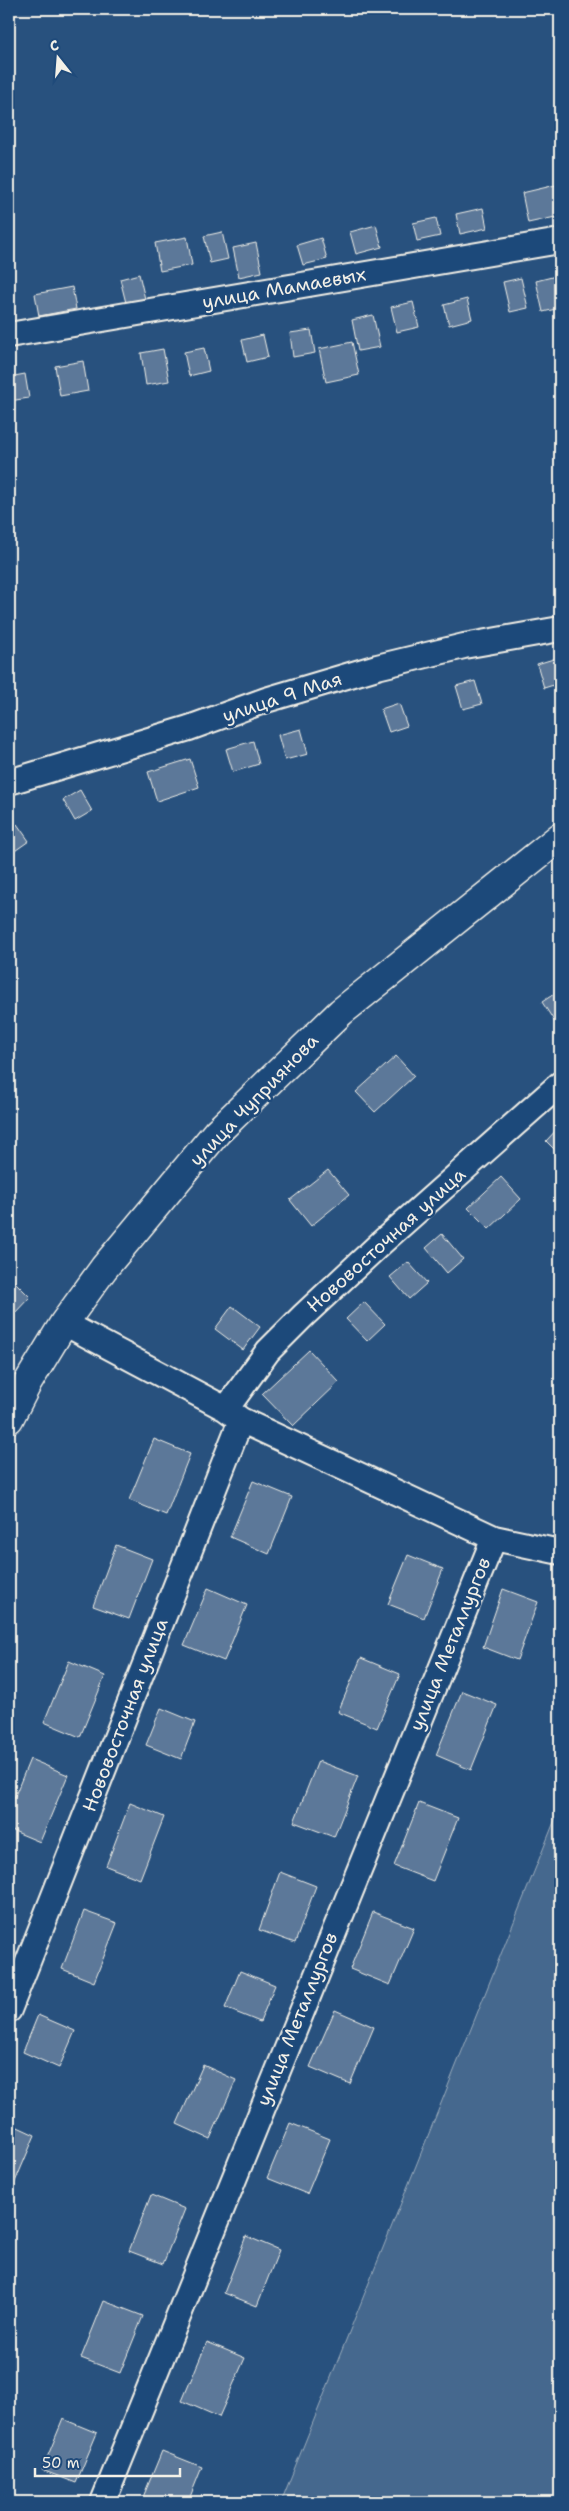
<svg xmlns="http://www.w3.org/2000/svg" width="569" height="2511" font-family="'Shantell Sans',sans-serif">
  <rect width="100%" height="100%" fill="#28517e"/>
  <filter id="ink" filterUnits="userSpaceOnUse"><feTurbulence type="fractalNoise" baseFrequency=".02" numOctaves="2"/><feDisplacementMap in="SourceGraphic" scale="10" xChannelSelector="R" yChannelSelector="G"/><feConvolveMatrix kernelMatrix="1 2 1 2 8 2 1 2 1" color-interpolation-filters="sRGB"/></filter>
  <g filter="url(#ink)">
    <path fill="#45688e" stroke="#9cacbb" d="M 560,1807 L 560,2502 L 281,2502 Z"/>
    <path fill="#5b7899" stroke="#f4f1e8" d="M 560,184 L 560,216 L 528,223 L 522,193 Z
      M 483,208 L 487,228 L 460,234 L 456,214 Z
      M 436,218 L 440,236 L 417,241 L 413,223 Z
      M 376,225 L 382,247 L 356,254 L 350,232 Z
      M 222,232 L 228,259 L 210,263 L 204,236 Z
      M 187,237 L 192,265 L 160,271 L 155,243 Z
      M 321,238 L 327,259 L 303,265 L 297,245 Z
      M 256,243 L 262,272 L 239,277 L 233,248 Z
      M 139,274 L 145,299 L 126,303 L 120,279 Z
      M 560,275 L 560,308 L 543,312 L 536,281 Z
      M 521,278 L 528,308 L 510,312 L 503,282 Z
      M 72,287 L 76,309 L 39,316 L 35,294 Z
      M 467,299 L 472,319 L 449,325 L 444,305 Z
      M 413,302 L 419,327 L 397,332 L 391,307 Z
      M 373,315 L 380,347 L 358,351 L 352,320 Z
      M 311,330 L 315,353 L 293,357 L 290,333 Z
      M 263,335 L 268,357 L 247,362 L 242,340 Z
      M 352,342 L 359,375 L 326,382 L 319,349 Z
      M 204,348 L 209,371 L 189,376 L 184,352 Z
      M 163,349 L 169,381 L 146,385 L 141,353 Z
      M 83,361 L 88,391 L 60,396 L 55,366 Z
      M 25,374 L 29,398 L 9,401 L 9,377 Z
      M 560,657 L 560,683 L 544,688 L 537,664 Z
      M 475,681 L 482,704 L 463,709 L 456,686 Z
      M 399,703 L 407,726 L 389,732 L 381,709 Z
      M 301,729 L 308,754 L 285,760 L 278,735 Z
      M 253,741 L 259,764 L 233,772 L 226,749 Z
      M 190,759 L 199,787 L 157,801 L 148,772 Z
      M 80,790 L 92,811 L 75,821 L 63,800 Z
      M 17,824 L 29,841 L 9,855 L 9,830 Z
      M 560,990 L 560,1030 L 542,1002 Z
      M 396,1056 L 414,1076 L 375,1112 L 356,1092 Z
      M 560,1126 L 560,1155 L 546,1141 Z
      M 328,1170 L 349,1195 L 311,1226 L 290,1200 Z
      M 501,1177 L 521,1199 L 489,1229 L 468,1208 Z
      M 442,1234 L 463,1259 L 447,1273 L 426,1248 Z
      M 408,1262 L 427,1283 L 409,1299 L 390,1277 Z
      M 9,1276 L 30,1297 L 13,1315 L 9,1311 Z
      M 364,1302 L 385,1324 L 367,1341 L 346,1319 Z
      M 232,1306 L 260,1327 L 243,1350 L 215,1329 Z
      M 309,1350 L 339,1382 L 293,1426 L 262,1394 Z
      M 154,1439 L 190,1454 L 166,1515 L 129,1500 Z
      M 253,1481 L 292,1497 L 269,1554 L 230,1537 Z
      M 116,1545 L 152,1559 L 129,1619 L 93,1606 Z
      M 408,1555 L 443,1569 L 424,1618 L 388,1604 Z
      M 208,1588 L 247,1605 L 224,1661 L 184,1645 Z
      M 503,1589 L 538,1602 L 517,1660 L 483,1647 Z
      M 361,1658 L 400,1674 L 377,1728 L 338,1712 Z
      M 69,1661 L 105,1676 L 80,1737 L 44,1722 Z
      M 462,1691 L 497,1705 L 471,1770 L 436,1755 Z
      M 161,1708 L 195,1722 L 181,1759 L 146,1745 Z
      M 30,1759 L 68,1775 L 40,1842 L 9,1829 L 9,1810 Z
      M 318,1761 L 358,1776 L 334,1837 L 294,1822 Z
      M 130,1803 L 164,1817 L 140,1879 L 106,1866 Z
      M 419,1803 L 458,1818 L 433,1881 L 394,1866 Z
      M 280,1872 L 316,1886 L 295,1943 L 259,1930 Z
      M 84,1911 L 117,1923 L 94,1982 L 62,1969 Z
      M 373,1912 L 414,1928 L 390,1985 L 350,1969 Z
      M 240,1971 L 275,1985 L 260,2022 L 225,2008 Z
      M 335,2010 L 374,2027 L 350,2084 L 310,2067 Z
      M 38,2015 L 75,2031 L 59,2068 L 23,2052 Z
      M 203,2065 L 236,2080 L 210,2139 L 177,2124 Z
      M 9,2123 L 35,2135 L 9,2196 Z
      M 290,2123 L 330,2139 L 307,2194 L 267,2178 Z
      M 151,2195 L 185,2209 L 163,2264 L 129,2251 Z
      M 246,2236 L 279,2250 L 257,2306 L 224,2293 Z
      M 104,2301 L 143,2316 L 120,2373 L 81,2358 Z
      M 207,2342 L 245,2358 L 219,2417 L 182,2401 Z
      M 63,2419 L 97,2433 L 76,2483 L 42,2470 Z
      M 162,2451 L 202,2467 L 188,2502 L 141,2502 Z"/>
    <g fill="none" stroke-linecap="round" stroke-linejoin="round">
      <defs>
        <path id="street" d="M 9,335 L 560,241
          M 9,782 L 189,728 L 266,700 L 377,667 L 464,646 L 560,629
          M 64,1323 L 226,1409 L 241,1420 L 494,1538 L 560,1552
          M 226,1409 L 268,1351 L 304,1315 L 381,1243 L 560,1084
          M 9,2010 L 241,1420
          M 103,2502 L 494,1538"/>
        <path id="secondary" d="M 9,1419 L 27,1384 L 64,1323 L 104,1268 L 217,1132 L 341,1012 L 560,837"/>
      </defs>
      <use href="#street" stroke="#f4f1e8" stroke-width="28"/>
      <use href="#secondary" stroke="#f4f1e8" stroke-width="31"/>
      <use href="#street" stroke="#1f4a7a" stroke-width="24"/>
      <use href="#secondary" stroke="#1f4a7a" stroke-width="28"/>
    </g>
  </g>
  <g text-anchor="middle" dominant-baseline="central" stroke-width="5" stroke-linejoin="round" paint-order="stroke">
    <g font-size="19" fill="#f4f1e8" stroke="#1f4a7a">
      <text transform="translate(284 288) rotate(-10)">улица Мамаевых</text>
      <text transform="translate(282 697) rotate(-18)">улица 9 Мая</text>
      <text transform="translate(254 1100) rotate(-46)">улица Чуприянова</text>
      <text transform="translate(386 1240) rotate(-42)">Нововосточная улица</text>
      <text transform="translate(450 1644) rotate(-68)">улица Металлургов</text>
      <text transform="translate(125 1715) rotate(-69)">Нововосточная улица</text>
      <text transform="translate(297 2019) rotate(-68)">улица Металлургов</text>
    </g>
  </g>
  <rect width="569" height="2511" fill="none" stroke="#1f4a7a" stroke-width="30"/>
  <rect x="15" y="15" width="539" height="2481" fill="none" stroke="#f4f1e8" stroke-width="2" filter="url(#ink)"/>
  <g transform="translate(58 58) rotate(343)" stroke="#1f4a7a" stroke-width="4" paint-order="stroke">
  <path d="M0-4L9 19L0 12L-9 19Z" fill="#f4f1e8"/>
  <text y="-8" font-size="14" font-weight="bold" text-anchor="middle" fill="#f4f1e8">С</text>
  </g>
  <path d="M35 2468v8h145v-8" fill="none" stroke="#f4f1e8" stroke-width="2.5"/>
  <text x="42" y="2468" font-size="15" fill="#f4f1e8" stroke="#1f4a7a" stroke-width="4" paint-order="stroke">50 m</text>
</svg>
